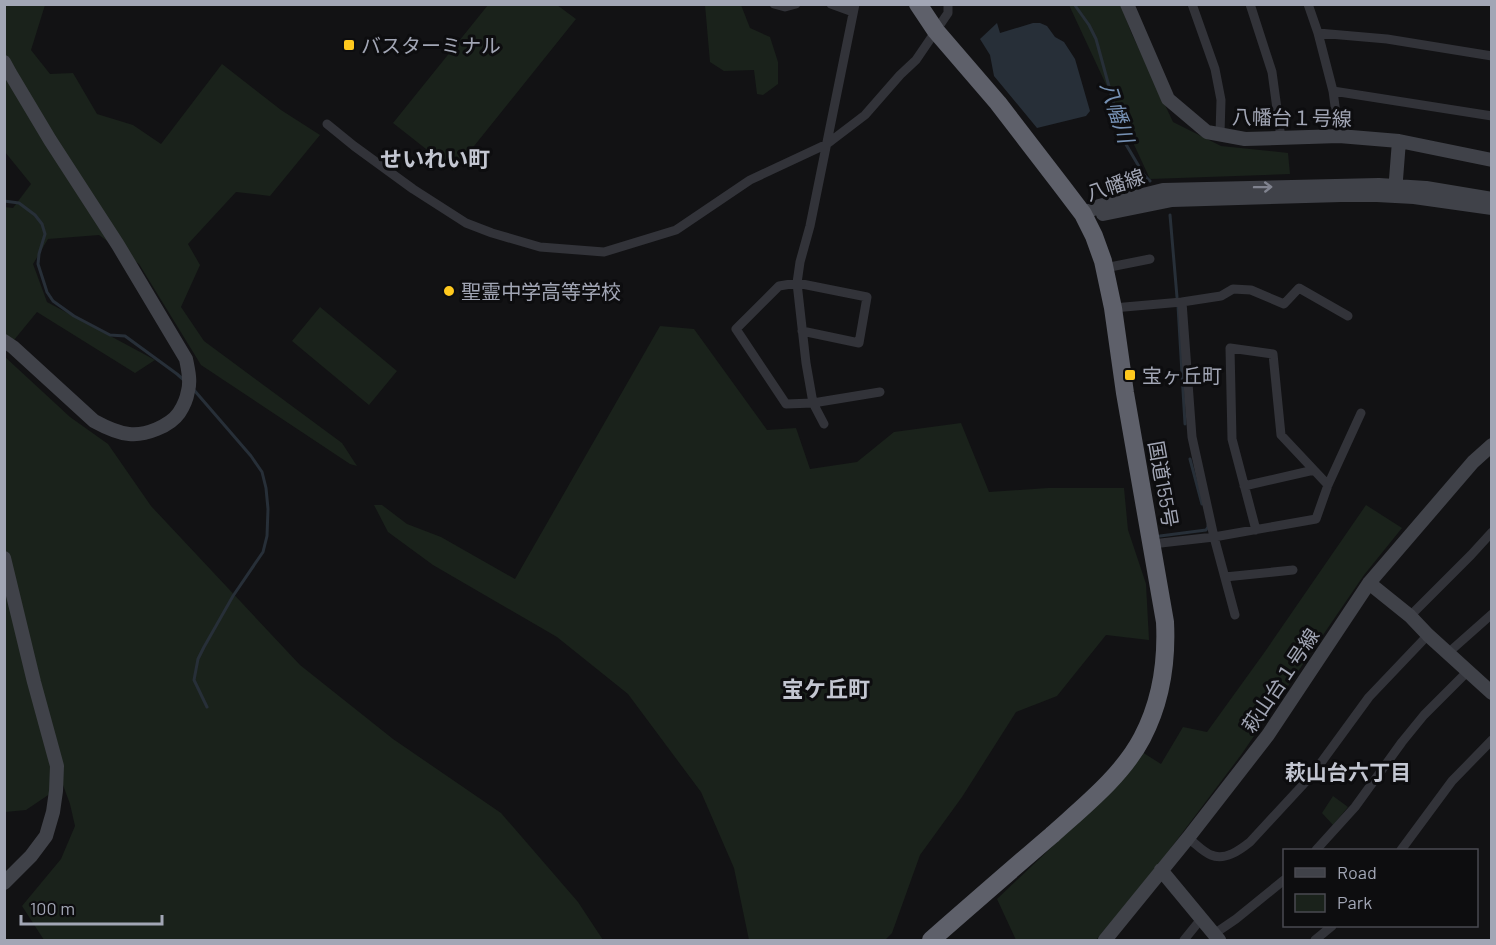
<svg xmlns="http://www.w3.org/2000/svg" width="1496" height="945" font-family="Barlow,'Noto Sans JP',sans-serif">
  <rect width="100%" height="100%" fill="#121214"/>
  <path fill="#1a221b" d="M 5,5 L 45,5 L 31,50 L 50,74 L 73,73 L 97,114 L 133,125 L 161,144 L 222,64 L 281,110 L 320,135 L 270,196 L 236,192 L 188,244 L 200,265 L 181,307 L 204,341 L 342,443 L 357,466 L 350,464 L 201,365 L 139,264 L 99,235 L 48,239 L 33,264 L 47,302 L 155,360 L 135,373 L 37,312 L 5,351 L 4,207 L 13,208 L 31,184 L 5,152 Z
    M 488,5 L 557,5 L 576,19 L 454,171 L 393,123 Z
    M 705,5 L 741,5 L 750,28 L 770,37 L 778,62 L 778,84 L 763,95 L 757,94 L 754,70 L 724,71 L 710,62 Z
    M 1069,5 L 1121,5 L 1131,32 L 1173,122 L 1221,146 L 1288,153 L 1290,174 L 1150,179 Z
    M 320,307 L 397,371 L 369,405 L 292,341 Z
    M 660,326 L 694,329 L 767,430 L 796,428 L 810,469 L 857,462 L 894,432 L 961,423 L 989,492 L 1048,488 L 1124,488 L 1128,530 L 1146,584 L 1149,640 L 1106,635 L 1057,696 L 1016,712 L 962,797 L 920,855 L 892,933 L 885,940 L 749,940 L 734,868 L 701,792 L 628,694 L 557,637 L 433,565 L 388,532 L 374,505 L 382,505 L 407,524 L 441,537 L 515,579 Z
    M 4,356 L 70,417 L 108,444 L 151,506 L 300,665 L 393,739 L 501,813 L 578,902 L 603,940 L 44,940 L 22,906 L 61,859 L 75,826 L 70,804 L 63,785 L 26,810 L 5,812 Z
    M 1366,505 L 1402,528 L 1364,575 L 1241,755 L 1149,877 L 1096,940 L 1016,940 L 997,899 L 1092,809 L 1142,752 L 1161,764 L 1183,727 L 1207,732 L 1264,653 Z
    M 1333,796 L 1348,807 L 1333,825 L 1322,813 Z"/>
  <path fill="#272f38" d="M 997,23 L 1000,33 L 1033,23 L 1040,23 L 1047,26 L 1055,37 L 1064,42 L 1075,59 L 1090,111 L 1086,116 L 1037,128 L 994,76 L 990,55 L 980,39 Z"/>
  <g fill="none" stroke-linecap="round" stroke-linejoin="round">
    <path stroke="#272f38" stroke-width="3" d="M 1074,4 L 1089,25 L 1096,39 L 1124,141 L 1144,175 L 1150,181
      M 4,201 L 19,203 L 35,215 L 42,224 L 45,234 L 39,254 L 38,264 L 47,292 L 53,301 L 74,316 L 110,335 L 125,336 L 177,374 L 185,381
      M 1170,215 L 1177,297
      M 1178,306 L 1185,424
      M 194,390 L 251,456 L 262,472 L 266,488 L 268,509 L 267,536 L 263,552 L 233,596 L 204,647 L 198,659 L 194,680 L 207,707
      M 1190,459 L 1202,504
      M 1160,536 L 1206,530 L 1208,527 L 1208,525"/>
    <path stroke="#323339" stroke-width="9" d="M 774,4 L 785,7 L 796,4
      M 831,4 L 853,12
      M 1192,4 L 1215,69 L 1221,100 L 1220,134
      M 1250,4 L 1272,72 L 1281,138
      M 1308,4 L 1318,33 L 1333,91 L 1339,136
      M 1318,33 L 1387,39 L 1492,56
      M 1333,91 L 1492,116
      M 327,124 L 354,146 L 413,189 L 466,223 L 492,233 L 540,247 L 604,252 L 676,230 L 750,180 L 827,144 L 865,115 L 900,75 L 916,60 L 948,13 L 948,4
      M 1105,268 L 1150,259
      M 1182,302 L 1221,296 L 1233,289 L 1251,290 L 1284,304 L 1299,288 L 1348,316
      M 1113,308 L 1182,302 L 1192,437 L 1214,537 L 1235,615
      M 802,331 L 859,343 L 867,297 L 797,283 L 779,286 L 736,329 L 786,404 L 813,403 L 806,363 L 797,283 L 800,262 L 810,226 L 855,4
      M 824,424 L 813,403 L 880,392
      M 1244,486 L 1314,470
      M 1256,530 L 1232,439 L 1230,348 L 1273,354 L 1281,435 L 1328,485
      M 1152,544 L 1214,537 L 1316,519 L 1328,485 L 1361,413
      M 1225,577 L 1293,570
      M 1410,616 L 1471,555 L 1492,532
      M 1448,653 L 1492,614
      M 1188,838 C 1195,843 1203,852 1211,855 C 1225,861 1240,850 1250,842 L 1312,775 L 1369,697 L 1428,635
      M 1316,850 L 1355,807 L 1402,742 L 1424,715 L 1468,671
      M 1401,850 L 1452,781 L 1492,740
      M 1214,934 L 1236,919 L 1284,880
      M 1184,940 L 1201,919
      M 1315,940 L 1332,926"/>
    <path stroke="#404249" stroke-width="14" d="M 1127,4 L 1168,99 L 1207,132 L 1245,139 L 1339,136 L 1399,141 L 1492,160
      M 4,62 L 10,73 L 50,140 L 118,245 L 186,359 C 188,369 191,381 188,391 C 187,397 183,407 179,413 C 170,426 145,436 129,434 C 117,433 105,427 94,421 L 13,347 L 4,341
      M 1395,192 L 1399,141
      M 1083,214 L 1099,206 L 1163,190 L 1379,185 L 1426,188 L 1492,199
      M 1103,214 L 1172,200 L 1341,195 L 1377,195 L 1414,197 L 1492,208
      M 4,558 L 34,682 L 57,766 L 56,791 L 53,812 L 46,836 L 31,856 L 4,883
      M 1369,583 L 1410,616 L 1428,635 L 1492,693
      M 1161,870 L 1219,940
      M 1105,940 L 1188,838 L 1268,735 L 1369,583 L 1473,462 L 1492,445"/>
    <path stroke="#5e606a" stroke-width="18" d="M 918,4 L 936,31 L 998,103 L 1061,185 L 1083,214 L 1094,236 L 1103,261 L 1113,308 L 1125,393 L 1165,622 C 1167,662 1161,702 1142,738 C 1122,776 1084,806 1052,835 C 1011,870 971,905 931,940"/>
  </g>
  <defs><path id="oneway-shaft" d="M-6 0H5M1.5-3L5.5 0L1.5 3" fill="none" stroke-width="1.6" stroke-linecap="round" stroke-linejoin="round" transform="scale(1.5)"/></defs>
  <use stroke="#80838f" href="#oneway-shaft" transform="translate(1263 187) rotate(-1)"/>
  <g fill="#ffc91e" stroke="#0d0d0f" stroke-width="2">
    <rect x="343" y="39" width="12" height="12" rx="3"/>
    <circle cx="449" cy="291" r="6"/>
    <rect x="1124" y="369" width="12" height="12" rx="3"/>
  </g>
  <g text-anchor="middle" dominant-baseline="central" stroke-width="6" stroke-linejoin="round" paint-order="stroke">
    <g font-size="20" fill="#a2a6b5" stroke="#0d0d0f" text-anchor="start">
      <text x="361" y="45">バスターミナル</text>
      <text x="461" y="291">聖霊中学高等学校</text>
      <text x="1142" y="375">宝ヶ丘町</text>
    </g>
    <g font-size="20" fill="#a2a6b5" stroke="#0d0d0f">
      <text transform="translate(1292 117) rotate(1)">八幡台１号線</text>
      <text transform="translate(1115 184) rotate(-18)">八幡線</text>
      <text transform="translate(1164 484) rotate(80)">国道155号</text>
      <text transform="translate(1280 680) rotate(-56)">萩山台１号線</text>
    </g>
    <g font-size="21" font-style="italic" fill="#7691b4" stroke="#0d0d0f">
      <text transform="translate(1118 112) rotate(72)">八幡川</text>
    </g>
    <g font-size="21" font-weight="bold" fill="#c3c6d1" stroke="#0d0d0f">
      <text x="1348" y="771">萩山台六丁目</text>
    </g>
    <g font-size="22" font-weight="bold" fill="#c3c6d1" stroke="#0d0d0f">
      <text x="435" y="158">せいれい町</text>
      <text x="826" y="688">宝ケ丘町</text>
    </g>
  </g>
  <rect width="1496" height="945" fill="none" stroke="#a2a6b5" stroke-width="12"/>
  <rect x="1283" y="849" width="195" height="78" fill="#0d0d0f" stroke="#494a51" stroke-width="1.5"/>
  <rect x="1295" y="868" width="30" height="9" fill="#404249" stroke="#494a51" stroke-width="1.5"/>
  <text x="1337" y="879" font-size="18" fill="#a2a6b5">Road</text>
  <rect x="1295" y="894" width="30" height="18" fill="#1a221b" stroke="#494a51" stroke-width="1.5"/>
  <text x="1337" y="909" font-size="18" fill="#a2a6b5">Park</text>
  <path d="M21 915v9h141v-9" fill="none" stroke="#a2a6b5" stroke-width="3"/>
  <text x="30" y="915" font-size="18" fill="#a2a6b5" stroke="#0d0d0f" stroke-width="4.5" paint-order="stroke">100 m</text>
</svg>
